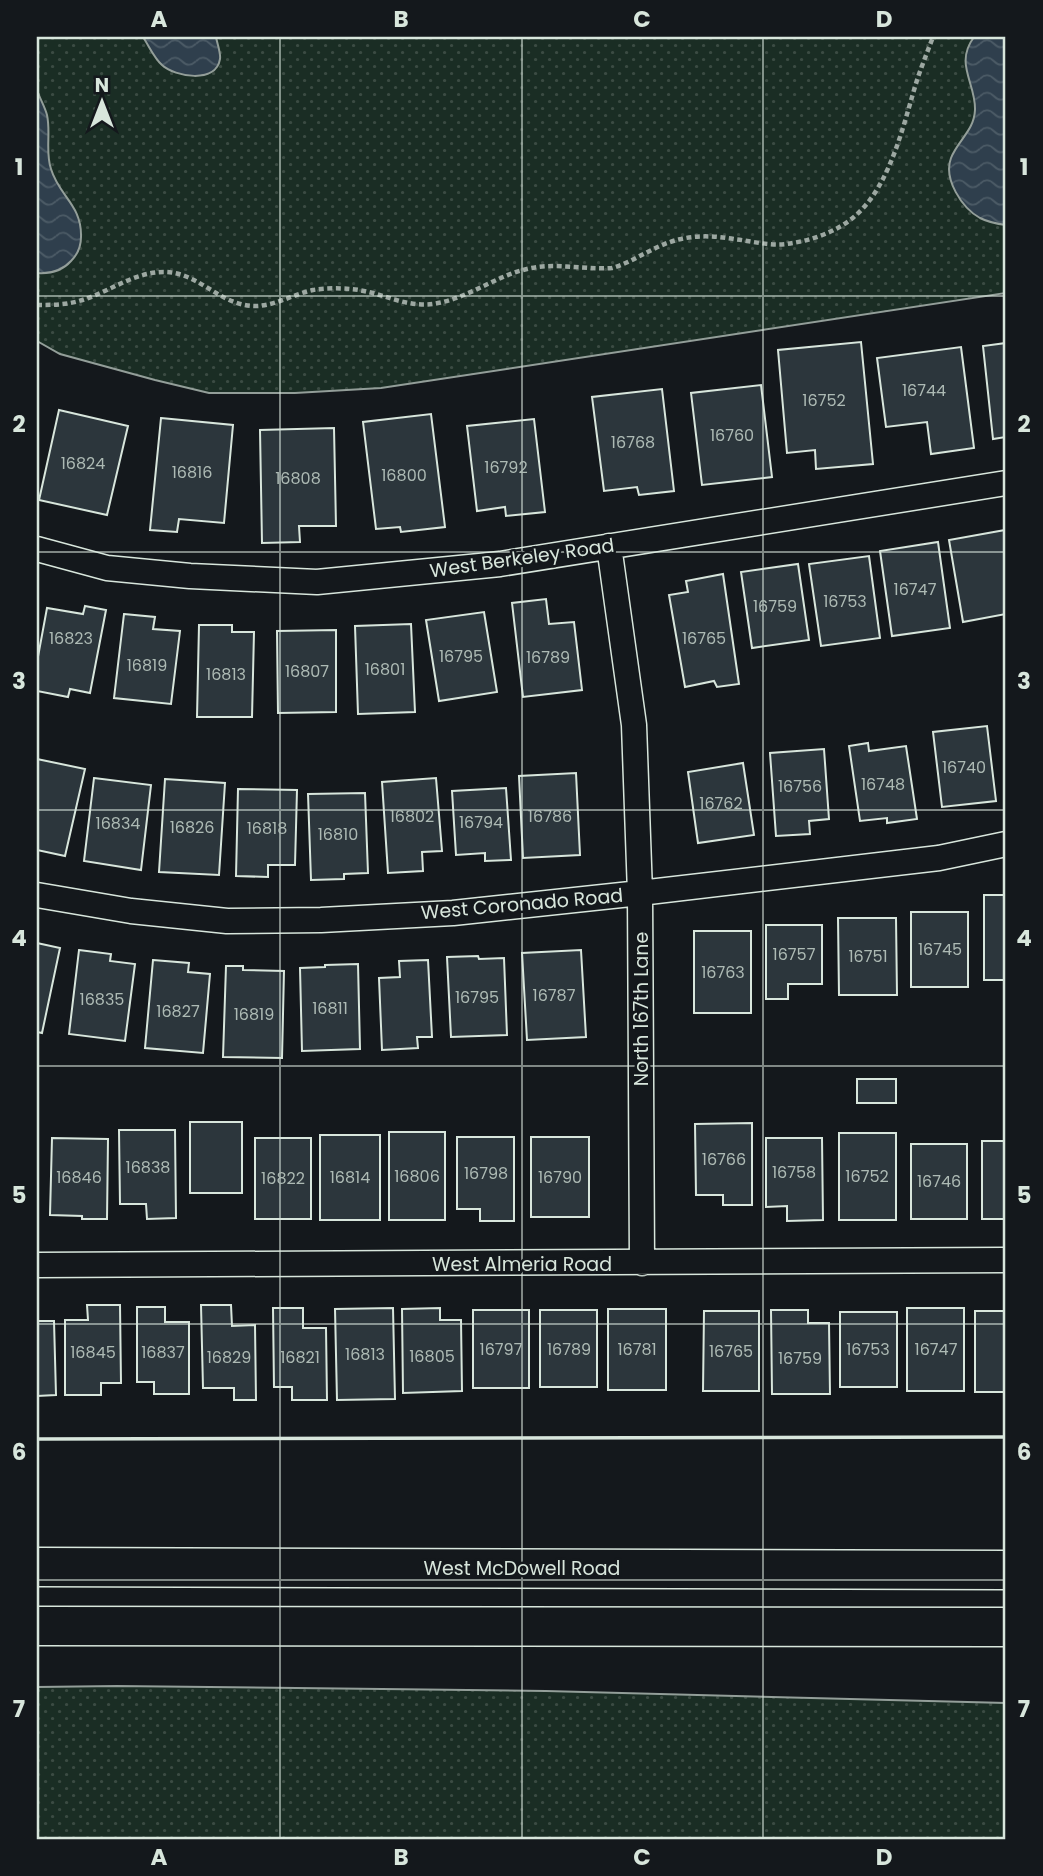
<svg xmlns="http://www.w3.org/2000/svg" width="1043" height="1876" font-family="Poppins,sans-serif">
  <defs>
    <pattern id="grass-dots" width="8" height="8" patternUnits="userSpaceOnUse" patternTransform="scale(1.75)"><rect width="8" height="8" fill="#1a2d24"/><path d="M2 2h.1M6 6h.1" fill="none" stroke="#3b4b43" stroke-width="1.8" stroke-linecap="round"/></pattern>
    <pattern id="water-waves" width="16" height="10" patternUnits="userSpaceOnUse" patternTransform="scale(1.75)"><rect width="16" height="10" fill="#2f3f4d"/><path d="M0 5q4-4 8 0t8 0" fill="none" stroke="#4c5b66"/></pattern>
  </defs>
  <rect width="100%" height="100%" fill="#14181c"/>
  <path fill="url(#grass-dots)" stroke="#939e99" stroke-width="2" d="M 37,37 L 1006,37 L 1006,293 L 381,388 L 295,393 L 209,393 L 155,380 L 60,354 L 37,341 Z
    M 117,1686 L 546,1691 L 1006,1703 L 1006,1839 L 37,1839 L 37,1687 Z"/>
  <path fill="url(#water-waves)" stroke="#939e99" stroke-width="2" d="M 143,37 L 216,37 C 217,43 221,53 220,59 C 216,84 175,77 162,65 C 154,58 149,46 143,37 Z
    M 974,37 L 1006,37 L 1006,225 C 997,224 988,222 980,218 C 962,208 943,179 951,158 C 958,140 974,131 975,110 C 976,83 954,64 974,37 Z
    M 37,90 C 40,99 45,107 47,115 C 51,133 45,152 51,169 C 59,196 82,205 81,237 C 81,246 78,254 71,261 C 62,271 50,274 37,273 Z"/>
  <path fill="#2c363c" stroke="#d8e6dc" stroke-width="2" d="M 861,342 L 873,464 L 816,469 L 815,450 L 787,453 L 778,350 Z
    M 1006,343 L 1006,437 L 993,439 L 983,346 Z
    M 961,347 L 974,448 L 931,454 L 927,422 L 886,427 L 877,358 Z
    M 761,385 L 772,477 L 702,485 L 691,393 Z
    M 662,389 L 674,491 L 639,495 L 637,487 L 604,491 L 592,397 Z
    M 59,410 L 128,426 L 107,515 L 39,500 Z
    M 431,414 L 445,527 L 401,532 L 400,527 L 376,529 L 363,422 Z
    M 161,418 L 233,425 L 224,523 L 179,519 L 177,532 L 150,530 Z
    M 534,419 L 545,512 L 506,516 L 505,507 L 477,511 L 467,426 Z
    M 334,428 L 336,526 L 299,526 L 300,542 L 262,543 L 260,430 Z
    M 1005,530 L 1006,614 L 963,622 L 949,540 Z
    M 938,542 L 950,628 L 892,636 L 880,551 Z
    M 869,556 L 880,638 L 821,646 L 809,564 Z
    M 798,564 L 809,640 L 752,648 L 741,572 Z
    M 723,574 L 739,684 L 717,687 L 714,681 L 685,687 L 669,595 L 688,592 L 686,581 Z
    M 546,599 L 549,624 L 574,622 L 582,690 L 523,697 L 512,603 Z
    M 85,606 L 106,610 L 90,693 L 70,689 L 68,697 L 37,691 L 37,662 L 47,608 L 83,614 Z
    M 484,612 L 497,692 L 439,701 L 426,620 Z
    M 124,614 L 155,617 L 153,629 L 180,631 L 171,704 L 114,698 Z
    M 411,624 L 415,712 L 358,714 L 355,626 Z
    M 199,625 L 232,625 L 232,632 L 254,632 L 252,717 L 197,717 Z
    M 336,630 L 336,712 L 278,713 L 277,631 Z
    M 987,726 L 996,801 L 942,807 L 933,732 Z
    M 868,743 L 869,751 L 906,746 L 917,819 L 887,823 L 887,818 L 860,821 L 849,746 Z
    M 824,749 L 829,819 L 809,821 L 810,834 L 776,836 L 770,753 Z
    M 37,759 L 85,769 L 65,856 L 37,850 Z
    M 743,763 L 754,835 L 698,843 L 688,772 Z
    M 576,773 L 580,855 L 523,858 L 519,776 Z
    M 94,778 L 151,785 L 141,870 L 84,861 Z
    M 436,778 L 442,851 L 422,852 L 423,871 L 388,873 L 382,782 Z
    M 165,779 L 225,783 L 219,875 L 159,872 Z
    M 506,788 L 511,860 L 485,861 L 485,853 L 456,855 L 452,791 Z
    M 238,789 L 297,790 L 295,865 L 268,865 L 268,877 L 236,876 Z
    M 365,793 L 368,873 L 344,874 L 344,879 L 311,880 L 308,794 Z
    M 984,895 L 1006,895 L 1006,980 L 984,980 Z
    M 911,912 L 968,912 L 968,987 L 911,987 Z
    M 838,918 L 896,918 L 897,995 L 839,995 Z
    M 766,925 L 822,925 L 822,984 L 788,984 L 788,999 L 766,999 Z
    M 694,931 L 751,931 L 751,1013 L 694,1013 Z
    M 37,943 L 60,948 L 42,1033 L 37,1032 Z
    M 79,950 L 111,954 L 110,961 L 135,964 L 125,1041 L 69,1034 Z
    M 581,950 L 586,1037 L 527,1040 L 522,953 Z
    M 478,956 L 479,959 L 504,958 L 507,1035 L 451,1037 L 447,957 Z
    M 153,960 L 189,963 L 188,972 L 210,974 L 203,1053 L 145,1048 Z
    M 428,960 L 432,1037 L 417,1037 L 418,1048 L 382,1050 L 379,978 L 400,977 L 399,961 Z
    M 358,964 L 360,1049 L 302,1051 L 300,968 L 325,967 L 325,965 Z
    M 226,966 L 243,966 L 243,970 L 284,971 L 282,1058 L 223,1057 Z
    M 857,1079 L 896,1079 L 896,1103 L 857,1103 Z
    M 190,1122 L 242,1122 L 242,1193 L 190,1193 Z
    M 752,1123 L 752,1205 L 723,1205 L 723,1195 L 696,1195 L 695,1124 Z
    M 119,1130 L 175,1130 L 176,1218 L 147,1219 L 146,1204 L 120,1204 Z
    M 389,1132 L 445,1132 L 445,1220 L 389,1220 Z
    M 839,1133 L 896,1133 L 896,1220 L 839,1220 Z
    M 320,1135 L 380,1135 L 380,1220 L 320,1220 Z
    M 457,1137 L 514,1137 L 514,1221 L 480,1221 L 480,1209 L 457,1209 Z
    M 531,1137 L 589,1137 L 589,1217 L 531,1217 Z
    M 52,1138 L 108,1139 L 107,1219 L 82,1219 L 82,1216 L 50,1215 Z
    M 255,1138 L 311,1138 L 311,1219 L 255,1219 Z
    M 766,1138 L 822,1138 L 823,1220 L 787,1221 L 787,1206 L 766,1207 Z
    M 982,1141 L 1006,1141 L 1006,1219 L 982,1219 Z
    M 911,1144 L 967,1144 L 967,1219 L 911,1219 Z
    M 87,1305 L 120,1305 L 121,1383 L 101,1383 L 101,1395 L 65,1395 L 65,1320 L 88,1320 Z
    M 201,1305 L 231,1305 L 232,1326 L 255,1325 L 256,1400 L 234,1400 L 234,1388 L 203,1388 Z
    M 137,1307 L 165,1307 L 165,1322 L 189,1322 L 189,1394 L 154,1394 L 154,1382 L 137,1382 Z
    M 273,1308 L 303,1308 L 303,1328 L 326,1328 L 327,1400 L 292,1400 L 292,1387 L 274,1387 Z
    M 393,1308 L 395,1399 L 337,1400 L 335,1309 Z
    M 440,1308 L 440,1320 L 461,1320 L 462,1391 L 403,1393 L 402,1309 Z
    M 907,1308 L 964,1308 L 964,1391 L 907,1391 Z
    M 608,1309 L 666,1309 L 666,1390 L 608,1390 Z
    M 473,1310 L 529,1310 L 529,1388 L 473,1388 Z
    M 540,1310 L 597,1310 L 597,1387 L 540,1387 Z
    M 771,1310 L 808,1310 L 808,1323 L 829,1323 L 830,1394 L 772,1394 Z
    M 704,1311 L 759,1311 L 759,1391 L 703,1391 Z
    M 975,1311 L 1006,1311 L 1006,1392 L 975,1392 Z
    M 840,1312 L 897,1312 L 897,1387 L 840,1387 Z
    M 37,1321 L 54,1321 L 56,1395 L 37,1396 Z"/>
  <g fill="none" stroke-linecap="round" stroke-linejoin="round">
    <defs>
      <path id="minor" d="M 609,546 L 634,725 L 640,893 L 642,1263
        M 37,549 L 107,568 L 190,576 L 317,582 L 500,564 L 1006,483
        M 37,895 L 131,911 L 227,921 L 321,920 L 453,913 L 640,893 L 939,858 L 1006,844
        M 37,1265 L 1006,1260"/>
      <path id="primary" d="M 37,1567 L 1006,1570
        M 37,1626 L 1006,1627"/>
    </defs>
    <use href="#minor" stroke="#d8e6dc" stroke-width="27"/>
    <use href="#primary" stroke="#d8e6dc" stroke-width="41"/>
    <path stroke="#9da8a2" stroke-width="4.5" stroke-dasharray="5 3.5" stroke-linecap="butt" d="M 37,305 C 51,305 65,305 79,301 C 108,293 133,272 164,272 C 200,272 220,307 257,306 C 277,305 294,294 313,290 C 325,288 339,288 350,289 C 381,291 407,310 438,303 C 470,297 496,276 527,269 C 556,262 583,270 612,268 C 636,261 656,244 681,239 C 698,235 716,236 734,239 C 751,241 768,246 786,244 C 810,241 837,232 855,216 C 892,184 904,121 918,77 C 923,63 928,50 933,37"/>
    <use href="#minor" stroke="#14181c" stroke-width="24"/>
    <use href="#primary" stroke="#14181c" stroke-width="38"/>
    <path stroke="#d8e6dc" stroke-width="3.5" d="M 37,1439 L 1006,1437"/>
  </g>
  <path fill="none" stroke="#d8e6dc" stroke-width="2" stroke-opacity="0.55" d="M 280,37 L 280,1839M 522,37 L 522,1839M 763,37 L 763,1839M 37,296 L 1006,296M 37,552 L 1006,552M 37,810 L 1006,810M 37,1066 L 1006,1066M 37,1324 L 1006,1324M 37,1580 L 1006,1580"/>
  <g text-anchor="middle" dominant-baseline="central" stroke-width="5" stroke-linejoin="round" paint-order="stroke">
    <g font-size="16" fill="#adbab4">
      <text x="924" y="390">16744</text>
      <text x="824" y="400">16752</text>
      <text x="732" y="435">16760</text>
      <text x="633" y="442">16768</text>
      <text x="83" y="463">16824</text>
      <text x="506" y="467">16792</text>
      <text x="192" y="472">16816</text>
      <text x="404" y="475">16800</text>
      <text x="298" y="478">16808</text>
      <text x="915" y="589">16747</text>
      <text x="845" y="601">16753</text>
      <text x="775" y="606">16759</text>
      <text x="71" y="638">16823</text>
      <text x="704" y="638">16765</text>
      <text x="461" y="656">16795</text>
      <text x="548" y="657">16789</text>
      <text x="147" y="665">16819</text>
      <text x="385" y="669">16801</text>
      <text x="307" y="671">16807</text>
      <text x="226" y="674">16813</text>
      <text x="964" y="767">16740</text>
      <text x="883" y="784">16748</text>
      <text x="800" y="786">16756</text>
      <text x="721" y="803">16762</text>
      <text x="412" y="816">16802</text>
      <text x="550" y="816">16786</text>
      <text x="481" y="822">16794</text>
      <text x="118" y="823">16834</text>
      <text x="192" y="827">16826</text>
      <text x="267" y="828">16818</text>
      <text x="338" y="834">16810</text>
      <text x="940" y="949">16745</text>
      <text x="794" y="954">16757</text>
      <text x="868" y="956">16751</text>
      <text x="723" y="972">16763</text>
      <text x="554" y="995">16787</text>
      <text x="477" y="997">16795</text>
      <text x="102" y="999">16835</text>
      <text x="330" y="1008">16811</text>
      <text x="178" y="1011">16827</text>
      <text x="254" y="1014">16819</text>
      <text x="724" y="1159">16766</text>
      <text x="148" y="1167">16838</text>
      <text x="794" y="1172">16758</text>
      <text x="486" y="1173">16798</text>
      <text x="417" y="1176">16806</text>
      <text x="867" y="1176">16752</text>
      <text x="79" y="1177">16846</text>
      <text x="350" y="1177">16814</text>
      <text x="560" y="1177">16790</text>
      <text x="283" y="1178">16822</text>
      <text x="939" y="1181">16746</text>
      <text x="501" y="1349">16797</text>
      <text x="569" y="1349">16789</text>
      <text x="637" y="1349">16781</text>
      <text x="868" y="1349">16753</text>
      <text x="936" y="1349">16747</text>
      <text x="731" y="1351">16765</text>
      <text x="93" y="1352">16845</text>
      <text x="163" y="1352">16837</text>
      <text x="365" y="1354">16813</text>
      <text x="432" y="1356">16805</text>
      <text x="229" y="1357">16829</text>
      <text x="300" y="1357">16821</text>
      <text x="800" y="1358">16759</text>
    </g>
    <g font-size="19" fill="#d8e6dc" stroke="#14181c">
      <text transform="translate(522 558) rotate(-8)">West Berkeley Road</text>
      <text transform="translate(522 904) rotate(-5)">West Coronado Road</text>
      <text transform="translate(641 1009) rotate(-90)">North 167th Lane</text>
      <text x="522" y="1264">West Almeria Road</text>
      <text x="522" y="1568">West McDowell Road</text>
    </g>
  </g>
  <rect width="1043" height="1876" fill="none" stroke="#14181c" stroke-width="77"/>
  <g transform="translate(102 102)" stroke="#14181c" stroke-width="5" paint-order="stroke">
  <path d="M0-5L12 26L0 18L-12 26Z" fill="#d8e6dc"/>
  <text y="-10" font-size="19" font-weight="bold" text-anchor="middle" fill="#d8e6dc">N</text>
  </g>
  <rect x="38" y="38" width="966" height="1800" fill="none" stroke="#d8e6dc" stroke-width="2.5"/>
  <g font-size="23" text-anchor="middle" font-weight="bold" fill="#d8e6dc">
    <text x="159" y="27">A</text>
    <text x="401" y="27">B</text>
    <text x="642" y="27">C</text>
    <text x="884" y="27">D</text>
    <text x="19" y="175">1</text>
    <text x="1024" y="175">1</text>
    <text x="19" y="432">2</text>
    <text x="1024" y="432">2</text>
    <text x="19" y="689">3</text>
    <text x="1024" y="689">3</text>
    <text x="19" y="946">4</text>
    <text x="1024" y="946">4</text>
    <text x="19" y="1203">5</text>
    <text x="1024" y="1203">5</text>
    <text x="19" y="1460">6</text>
    <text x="1024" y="1460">6</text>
    <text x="19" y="1717">7</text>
    <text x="1024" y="1717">7</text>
    <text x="159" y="1865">A</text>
    <text x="401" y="1865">B</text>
    <text x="642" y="1865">C</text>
    <text x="884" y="1865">D</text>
  </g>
</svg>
